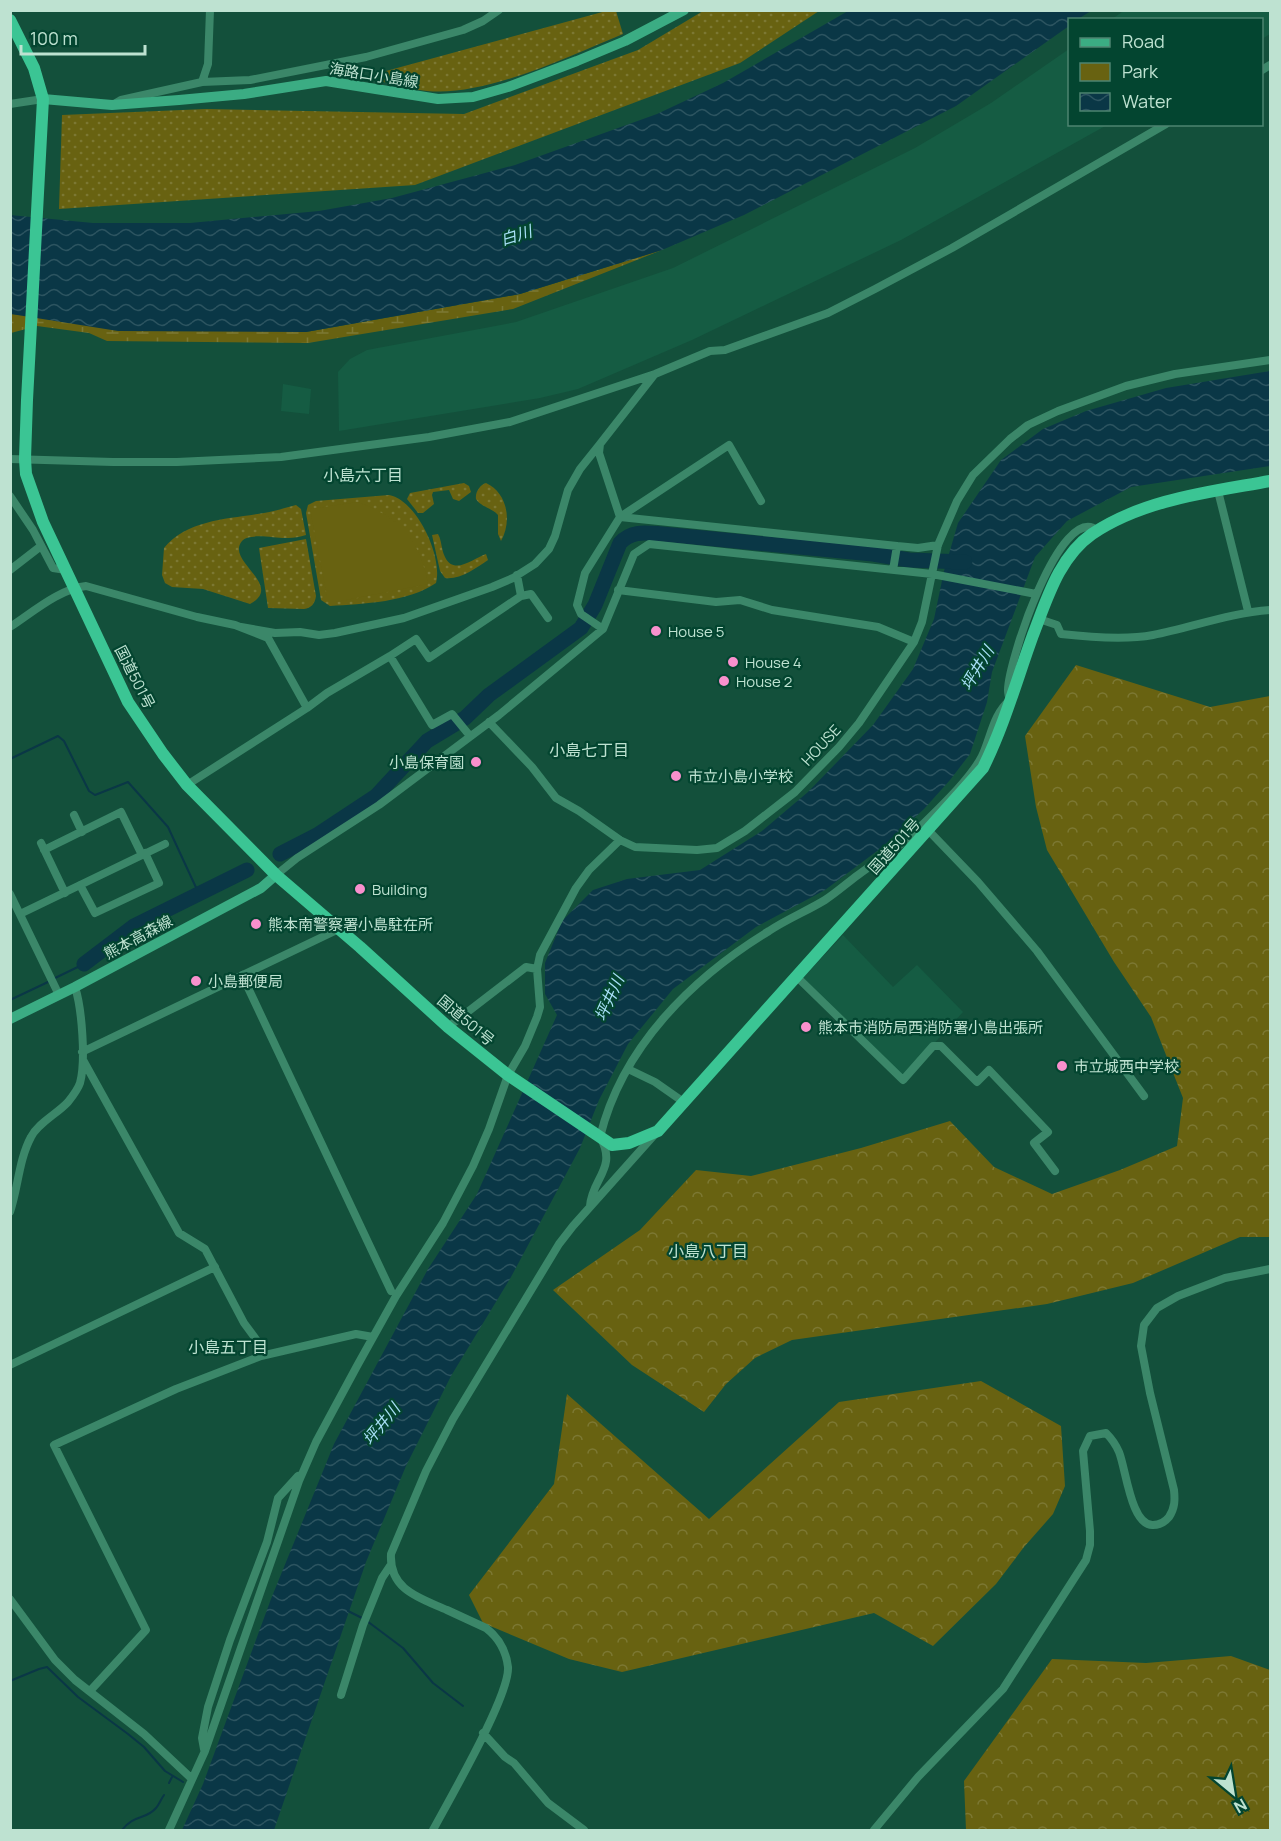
<svg xmlns="http://www.w3.org/2000/svg" width="1281" height="1841" font-family="Manrope,'Noto Sans JP',sans-serif">
  <defs>
    <pattern id="grass-dots" width="8" height="8" patternUnits="userSpaceOnUse" patternTransform="scale(1.5)"><rect width="8" height="8" fill="#686211"/><path d="M2 2h.1M6 6h.1" fill="none" stroke="#7c7833" stroke-width="1.8" stroke-linecap="round"/></pattern>
    <pattern id="forest-crowns" width="20" height="18" patternUnits="userSpaceOnUse" patternTransform="scale(1.5)"><rect width="20" height="18" fill="#686211"/><path d="M2 6a3 3 0 1 1 6 0M12 15a3 3 0 1 1 6 0" fill="none" stroke="#7c7833"/></pattern>
    <pattern id="wetland-marsh" width="20" height="14" patternUnits="userSpaceOnUse" patternTransform="scale(1.5)"><rect width="20" height="14" fill="#686211"/><path d="M1 5h8M5 5V1M11 12h8M15 12V8" fill="none" stroke="#7c7833"/></pattern>
    <pattern id="water-waves" width="16" height="10" patternUnits="userSpaceOnUse" patternTransform="scale(1.5)"><rect width="16" height="10" fill="#0a3746"/><path d="M0 5q4-4 8 0t8 0" fill="none" stroke="#2c5460"/></pattern>
  </defs>
  <rect width="100%" height="100%" fill="#13503b"/>
  <path fill="#155c43" d="M 1125,10 L 1270,11 L 1270,34 L 1262,39 L 1262,20 L 1112,19 Z
    M 1069,49 L 1070,124 L 1107,125 L 901,240 L 692,340 L 578,389 L 540,398 L 339,431 L 338,372 L 350,359 L 367,350 L 516,322 L 673,268 L 915,148 L 991,103 Z
    M 283,384 L 311,389 L 309,414 L 281,411 Z
    M 843,935 L 893,987 L 917,965 L 963,1012 L 903,1077 L 803,978 Z"/>
  <path fill="url(#grass-dots)" d="M 606,11 L 616,11 L 623,34 C 569,56 486,97 427,91 C 406,89 385,82 364,77 Z
    M 703,11 L 819,11 L 740,63 L 415,185 L 59,209 L 62,115 L 206,109 L 464,114 L 638,50 Z
    M 464,483 L 469,486 L 471,492 L 459,501 L 453,499 L 449,490 L 433,492 L 432,495 L 434,504 L 423,513 L 418,513 L 407,499 L 410,493 Z
    M 486,483 C 508,493 512,522 501,541 L 498,534 L 498,515 C 492,508 481,507 476,499 C 475,492 480,485 486,483 Z
    M 389,495 C 417,500 443,557 436,583 C 409,602 363,604 330,606 L 321,600 L 306,513 L 308,505 L 316,501 Z
    M 296,505 L 301,509 L 306,535 C 300,537 294,538 288,538 C 277,539 250,532 242,541 C 225,561 285,585 250,604 L 203,589 L 172,587 L 165,583 L 162,575 L 164,548 C 188,519 230,519 264,513 C 275,511 285,508 296,505 Z
    M 438,534 C 442,541 441,549 445,557 C 454,576 474,558 486,554 L 488,560 C 476,568 460,580 445,578 L 440,571 L 432,535 Z
    M 306,539 L 316,596 C 315,604 311,608 304,609 L 268,608 L 259,548 Z"/>
  <path fill="url(#forest-crowns)" d="M 1076,665 L 1210,707 L 1270,696 L 1270,1237 L 1240,1237 L 1133,1283 L 1047,1304 L 792,1340 L 755,1358 L 726,1384 L 704,1412 L 632,1365 L 553,1290 L 640,1230 L 696,1170 L 751,1176 L 861,1148 L 950,1121 L 994,1167 L 1052,1194 L 1120,1170 L 1177,1146 L 1183,1098 L 1151,1017 L 1114,962 L 1047,850 L 1036,807 L 1025,736 Z
    M 981,1381 L 1061,1426 L 1065,1486 L 1053,1514 L 1024,1547 L 996,1584 L 933,1646 L 874,1613 L 622,1672 L 569,1659 L 483,1623 L 469,1595 L 554,1484 L 567,1394 L 709,1519 L 839,1402 Z
    M 1231,1656 L 1270,1670 L 1270,1830 L 966,1830 L 964,1781 L 1052,1659 L 1146,1663 Z"/>
  <path fill="url(#wetland-marsh)" d="M 662,250 L 513,309 L 308,343 L 107,341 L 89,333 L 37,326 L 11,333 L 10,314 L 306,332 L 520,294 Z"/>
  <path fill="#686211" d="M 357,502 C 400,517 420,540 428,584 L 336,602 L 327,596 L 310,509 Z"/>
  <path fill="url(#water-waves)" d="M 848,11 L 1091,11 L 1078,19 L 1070,20 L 1069,26 L 956,106 L 744,215 L 662,250 L 520,294 L 306,332 L 118,331 L 11,314 L 10,215 L 93,223 L 190,223 L 319,211 L 392,198 L 515,165 L 657,114 L 723,83 Z
    M 1270,371 L 1270,466 L 1131,487 L 1067,521 L 1035,557 L 992,672 L 987,702 L 970,754 L 950,780 L 924,809 L 881,848 L 825,890 L 756,927 L 673,989 L 628,1044 L 599,1100 L 580,1148 L 511,1277 L 451,1376 L 406,1466 L 366,1562 L 274,1830 L 182,1830 L 203,1784 L 271,1599 L 334,1444 L 428,1269 L 477,1194 L 557,1015 L 545,994 L 545,963 L 562,921 L 593,890 L 627,879 L 700,870 L 762,831 L 808,792 L 873,725 L 913,669 L 934,619 L 944,571 L 958,523 L 1001,460 L 1043,429 L 1086,411 L 1166,388 Z"/>
  <g fill="none" stroke-linecap="round" stroke-linejoin="round">
    <path stroke="#0a3746" stroke-width="2" d="M 10,759 L 58,736 L 64,741 L 89,791 L 95,795 L 128,782 L 168,827 L 199,894
      M 53,979 L 84,964
      M 10,1000 L 48,982
      M 348,1611 L 362,1618
      M 367,1621 L 403,1648 L 433,1683 L 463,1706
      M 10,1681 L 39,1669 L 47,1667 L 78,1697 L 128,1734 L 144,1747 L 165,1771 L 183,1782
      M 169,1783 L 172,1777
      M 122,1830 C 134,1814 146,1820 156,1808 C 159,1805 161,1799 164,1795"/>
    <path stroke="#0a3746" stroke-width="15" d="M 280,854 L 317,835 L 376,796 L 427,741 L 465,718 L 489,695 L 581,628 L 595,605 L 620,543 C 632,530 646,533 662,534 L 873,554 L 909,560 L 965,562
      M 84,964 L 134,926 L 247,870"/>
    <path stroke="#3b8769" stroke-width="8" d="M 1262,70 L 1270,65
      M 202,82 L 250,80 L 366,57 L 463,30 L 483,21 L 499,10
      M 116,103 L 121,100 L 202,82 L 208,64 L 210,10
      M 10,104 L 43,99
      M 10,459 L 113,462 L 177,462 L 281,457 L 429,437 L 510,422 L 655,374 L 710,351 L 725,350 L 828,313 L 875,289 L 952,248 L 1166,124
      M 1218,491 L 1248,611
      M 10,496 L 33,530 L 53,568 L 66,570
      M 620,517 L 897,546 L 918,548 L 938,545
      M 620,517 L 599,453 L 600,444 L 654,375
      M 10,570 L 41,546
      M 893,570 L 897,546
      M 618,590 L 716,602 L 740,600 L 772,610 L 878,627 L 914,642
      M 521,596 L 531,594 L 548,618
      M 1039,619 L 1057,625 L 1061,634 C 1088,637 1126,640 1153,635 C 1193,627 1230,613 1270,610
      M 10,627 C 33,612 59,589 86,586 L 197,617 L 235,625 L 268,638 L 307,708
      M 241,627 L 275,633 L 300,632 L 319,635 L 335,633 L 404,618 L 492,587 L 513,578 L 535,564 L 549,549 L 555,536 L 568,490 L 580,469 L 600,444
      M 603,629 L 581,614 L 577,605 L 585,573 L 620,517 L 729,445 L 761,501
      M 390,656 L 416,639 L 429,658 L 521,596 L 517,575
      M 489,722 L 532,767 L 556,798 L 579,811 L 620,840 L 635,847 L 697,850 L 717,848 L 745,831 L 795,792 L 839,747 L 859,723 L 914,642 L 922,622 L 938,545 L 957,501 L 973,475 L 1010,439 L 1028,425 L 1058,411 L 1126,386 L 1175,374 L 1270,360
      M 187,785 L 307,708 L 327,693 L 390,656 L 432,725 L 452,714 L 470,736
      M 74,815 L 82,832
      M 928,830 L 978,882 L 1037,951 L 1144,1096
      M 41,843 L 65,893
      M 44,850 L 121,812 L 142,855
      M 276,875 L 297,858 L 379,805 L 499,715 L 603,629 L 634,554 L 649,544 L 932,574 L 1036,594
      M 80,885 L 95,913 L 159,883 L 145,853
      M 10,894 L 59,995
      M 20,914 L 165,844
      M 242,975 L 391,1291
      M 797,977 L 903,1080 L 933,1046 L 941,1046 L 977,1082 L 989,1070 L 1048,1132 L 1034,1143 L 1055,1171
      M 448,1027 L 526,967 L 537,969
      M 82,1052 L 339,929
      M 83,1060 L 179,1233 L 205,1249 L 244,1323 L 258,1342 L 261,1356
      M 628,1069 L 655,1082 L 685,1103
      M 590,1206 C 592,1178 618,1168 600,1137 C 622,1047 692,978 769,931 C 787,919 807,911 825,900 C 836,893 847,883 858,875 C 877,861 898,848 916,831 C 935,812 970,780 982,756 C 991,737 993,714 1010,700 C 1009,698 1008,692 1008,691 C 1007,665 1061,499 1098,531
      M 10,1212 C 18,1188 19,1159 31,1137 C 38,1123 57,1114 68,1102 C 72,1097 78,1089 80,1083 C 86,1061 82,1009 75,987
      M 10,1365 L 215,1267
      M 10,1599 L 55,1660 L 75,1680 L 144,1734 L 192,1779
      M 90,1691 L 146,1630 L 54,1445 L 176,1389 L 261,1356 L 356,1334 L 373,1337
      M 341,1695 L 363,1625 L 382,1578 L 390,1566
      M 483,1733 L 505,1757 L 514,1763 L 548,1803 L 584,1830
      M 204,1749 L 202,1738 L 208,1707 L 230,1640 L 267,1542 L 278,1498 L 298,1476
      M 169,1830 L 205,1751 L 299,1481 L 316,1442 L 357,1366 L 396,1296 L 443,1223 L 473,1166 L 489,1129 L 508,1075 L 525,1046 L 537,1017 L 540,1007 L 537,969 L 540,955 L 576,888 L 589,870 L 620,840
      M 433,1830 C 449,1800 510,1695 508,1667 C 506,1650 499,1638 486,1628 C 473,1622 460,1616 447,1610 C 420,1598 389,1590 391,1554 L 426,1471 L 453,1419 L 559,1244 L 573,1226 L 656,1133
      M 874,1830 L 918,1777 L 1003,1689 L 1086,1560 L 1090,1545 L 1090,1531 L 1083,1451 L 1090,1436 L 1106,1433 C 1112,1439 1116,1445 1119,1452 C 1126,1469 1131,1526 1153,1525 C 1160,1525 1165,1522 1169,1517 C 1175,1508 1175,1500 1174,1490 L 1150,1393 L 1141,1346 L 1144,1325 L 1157,1308 L 1178,1296 L 1225,1278 L 1270,1269"/>
    <path stroke="#3bac83" stroke-width="10" d="M 43,99 L 112,105 L 179,100 L 244,94 L 326,81 L 438,99 L 473,97 L 508,87 L 577,61 L 625,41 L 684,10
      M 10,1019 L 75,987 L 261,888 L 276,875"/>
    <path stroke="#3bc594" stroke-width="12" d="M 10,20 L 34,68 L 43,99 L 27,400 L 25,459 L 26,474 L 43,522 L 128,702 L 163,754 L 187,785 L 276,875 L 360,947 L 448,1027 L 508,1075 L 612,1145 L 629,1143 L 658,1131 L 983,768 C 1004,726 1017,679 1033,635 C 1047,599 1059,557 1092,534 C 1144,499 1210,492 1270,481"/>
  </g>
  <g fill="#f890cd" stroke="#034530" stroke-width="2">
    <circle cx="656" cy="631" r="6"/>
    <circle cx="733" cy="662" r="6"/>
    <circle cx="724" cy="681" r="6"/>
    <circle cx="476" cy="762" r="6"/>
    <circle cx="676" cy="776" r="6"/>
    <circle cx="360" cy="889" r="6"/>
    <circle cx="256" cy="924" r="6"/>
    <circle cx="196" cy="981" r="6"/>
    <circle cx="806" cy="1027" r="6"/>
    <circle cx="1062" cy="1066" r="6"/>
  </g>
  <g text-anchor="middle" dominant-baseline="central" stroke-width="4.5" stroke-linejoin="round" paint-order="stroke">
    <g font-size="15" fill="#bee2d1" stroke="#034530">
      <text transform="translate(374 75) rotate(9)">海路口小島線</text>
      <text transform="translate(135 677) rotate(63)">国道501号</text>
      <text transform="translate(821 745) rotate(-47)">HOUSE</text>
      <text transform="translate(894 846) rotate(-48)">国道501号</text>
      <text transform="translate(138 937) rotate(-28)">熊本高森線</text>
      <text transform="translate(466 1020) rotate(40)">国道501号</text>
    </g>
    <g font-size="15" fill="#bee2d1" stroke="#034530" text-anchor="start">
      <text x="668" y="631">House 5</text>
      <text x="745" y="662">House 4</text>
      <text x="736" y="681">House 2</text>
      <text x="464" y="762" text-anchor="end">小島保育園</text>
      <text x="688" y="776">市立小島小学校</text>
      <text x="372" y="889">Building</text>
      <text x="268" y="924">熊本南警察署小島駐在所</text>
      <text x="208" y="981">小島郵便局</text>
      <text x="818" y="1027">熊本市消防局西消防署小島出張所</text>
      <text x="1074" y="1066">市立城西中学校</text>
    </g>
    <g font-size="16" font-style="italic" fill="#a7dff6" stroke="#034530">
      <text transform="translate(516 235) rotate(-17)">白川</text>
      <text transform="translate(977 668) rotate(-59)">坪井川</text>
      <text transform="translate(609 998) rotate(-66)">坪井川</text>
      <text transform="translate(381 1424) rotate(-51)">坪井川</text>
    </g>
    <g font-size="16" fill="#bee2d1" stroke="#034530">
      <text x="363" y="475">小島六丁目</text>
      <text x="589" y="750">小島七丁目</text>
      <text x="708" y="1251">小島八丁目</text>
      <text x="228" y="1347">小島五丁目</text>
    </g>
  </g>
  <rect width="1281" height="1841" fill="none" stroke="#bee2d1" stroke-width="24"/>
  <rect x="1068" y="18" width="195" height="108" fill="#034530" stroke="#4e8470" stroke-width="1.5"/>
  <rect x="1080" y="38" width="30" height="9" fill="#3bac83" stroke="#4e8470" stroke-width="1.5"/>
  <text x="1122" y="48" font-size="18" fill="#bee2d1">Road</text>
  <rect x="1080" y="63" width="30" height="18" fill="#686211" stroke="#4e8470" stroke-width="1.5"/>
  <text x="1122" y="78" font-size="18" fill="#bee2d1">Park</text>
  <rect x="1080" y="93" width="30" height="18" fill="url(#water-waves)" stroke="#4e8470" stroke-width="1.5"/>
  <text x="1122" y="108" font-size="18" fill="#bee2d1">Water</text>
  <g transform="translate(1233 1793) rotate(150)" stroke="#034530" stroke-width="4.5" paint-order="stroke">
  <path d="M0-4.5L10 22L0 15L-10 22Z" fill="#bee2d1"/>
  <text y="-9" font-size="16" font-weight="bold" text-anchor="middle" fill="#bee2d1">N</text>
  </g>
  <path d="M21 45v9h124v-9" fill="none" stroke="#bee2d1" stroke-width="3"/>
  <text x="30" y="45" font-size="18" fill="#bee2d1" stroke="#034530" stroke-width="4.5" paint-order="stroke">100 m</text>
</svg>
